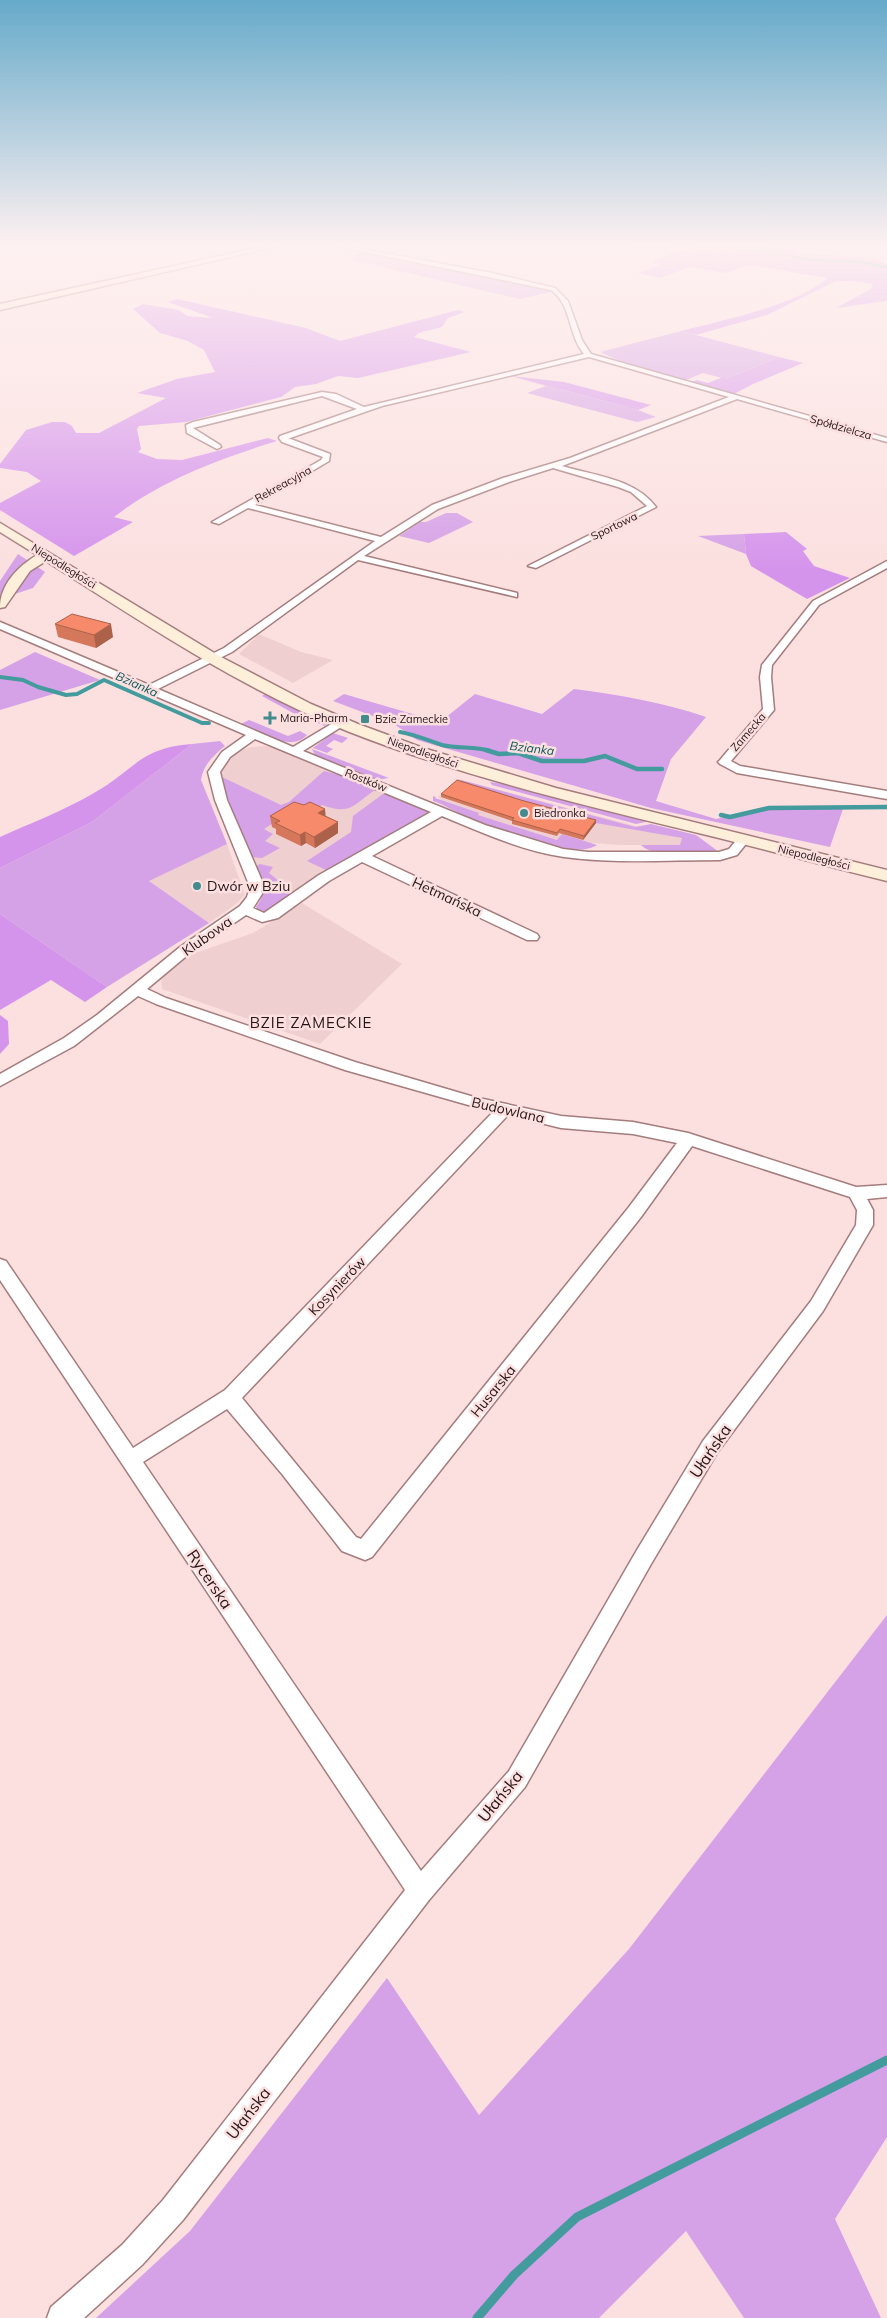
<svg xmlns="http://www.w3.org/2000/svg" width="887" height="2318" font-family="Mulish,sans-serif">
  <rect width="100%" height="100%" fill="#fce0e0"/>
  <path fill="#f0cfd0" d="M 259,634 L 301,652 L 333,660 L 293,683 L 239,654 Z
    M 265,746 L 283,750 L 323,766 L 428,811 L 296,895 L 256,907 L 265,891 L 264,882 L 233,815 L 220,773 L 222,767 L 234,753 L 251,747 Z
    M 458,779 L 682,838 L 681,845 L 619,845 L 557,840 L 511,827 L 445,803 L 438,797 Z
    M 227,844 L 245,895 L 236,904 L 209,923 L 149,881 Z
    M 302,903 L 402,964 L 320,1044 L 162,989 L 161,978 L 192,954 L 253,933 Z"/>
  <path fill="#d5a1e7" d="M 357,252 L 438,265 L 556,291 L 520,299 L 352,260 Z
    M 681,331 L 779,357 L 726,379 L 703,373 L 686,380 L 620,361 L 600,352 Z
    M 511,376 L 638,410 L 656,417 L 637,422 L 527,393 L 546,386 Z
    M 446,513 L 457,513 L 473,522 L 429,543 L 399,536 L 420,522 L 426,522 Z
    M 744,534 L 746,554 L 698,536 Z
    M 18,554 L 45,572 L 33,588 L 0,599 L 0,581 Z
    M 35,652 L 100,680 L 0,710 L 0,670 Z
    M 574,689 C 619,695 663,702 706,717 L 671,759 L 656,801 L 716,819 L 767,808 L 844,806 L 830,847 L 651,808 L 417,740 L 394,724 L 333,701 L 344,694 L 440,722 L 475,694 L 542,714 Z
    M 265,694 L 326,721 L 327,723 L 325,726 L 295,714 L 262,696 Z
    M 249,720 L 288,736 L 300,731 L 307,735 C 291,753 258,732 241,724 Z
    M 333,733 L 348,738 L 342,743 L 334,740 L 326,746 L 333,749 L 327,753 L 313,748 Z
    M 220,741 L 225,746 C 214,755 203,765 201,780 L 227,844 L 149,881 L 209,923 L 107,987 L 0,914 L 0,868 L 92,822 L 192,744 Z
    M 312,749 L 389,778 L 376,780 L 315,755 Z
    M 324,771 L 351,778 L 375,788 L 375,790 C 352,806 351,815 322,805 L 312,812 L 297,808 L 264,829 L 273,834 L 265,841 L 280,848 L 262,858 L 252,857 L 219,778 L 222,777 L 281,805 L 289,802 Z
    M 461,780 L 635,827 L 651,824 L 696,835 L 719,852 C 700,853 654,859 641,845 L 680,845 L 682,838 L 596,823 L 457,783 Z
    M 490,782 L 516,786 L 650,821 L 636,824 L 492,785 Z
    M 383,794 L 387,794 L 428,811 L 429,815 L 330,872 L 307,861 L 351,832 L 353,816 Z
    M 433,796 L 436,797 L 435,798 L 479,813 L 478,815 L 557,840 L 562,834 L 597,845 C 571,862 492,828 465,816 C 454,811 445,805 433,801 Z
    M 260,864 L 273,867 L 269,873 L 296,895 L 262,915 L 256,907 C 268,892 264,882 256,866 Z
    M 887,1615 L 887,2137 L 835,2219 L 881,2318 L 744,2318 L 686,2231 L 599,2318 L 96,2318 L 190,2231 L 387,1978 L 479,2115 L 629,1949 Z"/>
  <path fill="#d594ec" d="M 697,246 L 749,246 L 799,250 L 798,254 L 868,257 L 887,264 L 887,301 L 836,308 L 871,289 L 873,284 L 852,281 L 836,281 L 767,315 L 696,335 L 681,331 C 726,319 792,307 828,278 L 749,265 L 725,273 L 689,267 L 661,278 L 638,273 L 660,265 L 652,262 L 678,250 L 690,250 Z
    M 177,299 L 306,328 L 340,341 L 458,310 L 465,312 L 448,318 L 442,327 L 419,333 L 414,337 L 471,352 L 358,378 L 338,376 L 316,384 L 295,387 L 281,397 L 186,422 L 139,426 L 137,429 L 141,449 L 138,452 L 157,459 L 182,460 L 268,438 L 277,441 C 219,459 162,480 114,517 L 133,522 L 74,556 L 0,510 L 0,503 L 41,481 L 27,472 L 0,468 L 0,464 L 26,430 L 52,422 L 65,422 L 72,426 L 76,433 L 99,433 L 166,398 L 137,393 L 177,379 L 215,372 L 204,350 L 188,341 L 160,333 L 133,309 L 143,304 L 179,310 L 187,316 L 213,318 L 168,302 Z
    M 779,357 L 803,363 L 753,384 L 734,394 L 691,382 L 697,380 L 708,383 L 723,377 L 726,379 Z
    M 511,376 L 564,382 L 651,405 L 638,410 Z
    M 786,532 L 807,549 L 803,551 L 814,566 L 850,578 L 807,599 L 751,566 L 746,554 L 744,534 Z
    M 192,744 L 92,822 L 0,868 L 0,837 C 31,823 65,810 94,793 C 135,770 139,748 192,744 Z
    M 0,914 L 107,987 L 85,1002 L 51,980 L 0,1010 Z
    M 0,1015 L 8,1021 L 9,1044 L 0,1054 Z"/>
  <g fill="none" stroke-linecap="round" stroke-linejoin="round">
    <path stroke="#439b9d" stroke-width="2.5" d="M 701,246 L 755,250 L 813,260 L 860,262 L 887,267
      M 634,247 L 677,246"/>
    <path stroke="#439b9d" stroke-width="4" d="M 0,677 L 23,680 L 38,687 L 66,695 L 77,694 L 104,680 L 202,723 L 209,723
      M 400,732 C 416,735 427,740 442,745 C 458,749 475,746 490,751"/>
    <path stroke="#439b9d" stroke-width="4.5" d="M 486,750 L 499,754 L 518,753 L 542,761 L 584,761 L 605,756 L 637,769 L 662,769
      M 721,815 L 730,817 L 769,808 L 887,807"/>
    <path stroke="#439b9d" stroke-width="9" d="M 477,2318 L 514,2275 L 577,2217 L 887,2060"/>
    <defs>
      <path id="street" d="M 336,246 L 346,246 L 492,273 L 555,288 L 568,301 L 582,340 L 591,354 L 887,438 L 887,442 L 737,399 L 562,466 C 595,476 634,478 656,507 L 536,568 L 528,566 L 647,506 L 631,492 L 618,487 L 553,468 L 509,482 L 438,509 L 364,556 L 517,593 L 517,597 L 358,560 L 232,652 L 158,689 L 293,747 L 338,720 L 346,720 L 348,722 L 346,724 L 303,751 L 485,825 L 563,849 L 588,852 L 719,852 L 729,849 L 740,836 L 748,836 L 750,839 L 737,855 L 720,860 C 669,860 615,864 564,857 C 522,851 481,832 442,816 L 372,856 L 537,934 L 539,937 L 537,940 L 527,940 L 362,862 L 329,881 L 278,918 L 262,922 L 246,915 L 190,953 L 147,989 L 166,998 L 355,1062 L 474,1097 L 561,1116 L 633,1122 L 688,1133 L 856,1187 L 887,1185 L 887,1197 L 867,1199 L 873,1210 L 873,1225 L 823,1311 L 717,1453 L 651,1564 L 525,1787 L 429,1900 L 183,2220 L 142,2265 L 84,2318 L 47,2318 L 51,2307 L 122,2245 L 163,2200 L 405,1890 L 0,1280 L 0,1259 L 6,1261 L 133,1448 L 225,1390 L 493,1112 L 345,1070 L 156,1004 L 138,996 L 74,1046 L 0,1086 L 0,1074 L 64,1038 L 97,1015 L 180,947 L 240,906 L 247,897 L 250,887 L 215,800 L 208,772 L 222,752 L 246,735 L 0,629 L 0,622 L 149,685 L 224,648 L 375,541 L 248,508 L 219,524 L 212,522 L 321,460 L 323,457 L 282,442 L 279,438 L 280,436 L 357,409 L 322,396 L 193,428 L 220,445 L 221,447 L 217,449 L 187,433 L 186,425 L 193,422 L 322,392 L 336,394 L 364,407 L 584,354 C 568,335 572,305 551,290 ZM 589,357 L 729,397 L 570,458 L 503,478 L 432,505 L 381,537 L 255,505 L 329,461 L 330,454 L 288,438 L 290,438 L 382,406 ZM 255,739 L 431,812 L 319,875 L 264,913 L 253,908 L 262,894 L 263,883 L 227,800 L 220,772 L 230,757 ZM 508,1115 L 561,1128 L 633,1134 L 677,1143 L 629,1207 L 361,1539 L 356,1537 L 242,1398 ZM 692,1146 L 850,1197 L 857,1210 L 856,1225 L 811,1301 L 703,1441 L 637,1550 L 509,1771 L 421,1871 L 143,1462 L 227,1409 L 282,1474 L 342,1551 L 365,1560 L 372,1557 L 641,1217 Z
        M 887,561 L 887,568 L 819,605 L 772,665 L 771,677 L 774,710 L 731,761 L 740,766 L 887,791 L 887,799 L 737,773 L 720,764 L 718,762 L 720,760 L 763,709 L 760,677 L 762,665 L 813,601 Z"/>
      <path id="secondary" d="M 265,246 L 278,246 L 0,310 L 0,304 Z
        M 0,523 L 221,657 L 311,704 L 358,724 L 423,748 L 556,788 L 887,870 L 887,881 C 829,867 772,851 715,837 C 591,807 466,778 347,731 C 240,688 143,623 46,561 L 30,571 L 5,607 L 0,608 C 0,585 17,567 37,555 L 0,532 Z"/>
    </defs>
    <use href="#street" stroke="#a57c7d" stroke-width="3"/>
    <use href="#secondary" stroke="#a57c7d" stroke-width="3"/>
    <use href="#street" fill="#fff" fill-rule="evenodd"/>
    <use href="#secondary" fill="#fdefda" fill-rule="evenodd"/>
  </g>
  <path fill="#d4775b" d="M 55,624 L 113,637 L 96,648 L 58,637 Z
    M 441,794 L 524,801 L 596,820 L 596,823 L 583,840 L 559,833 L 557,836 L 512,824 L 512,821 L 441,797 Z
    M 270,816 L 326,816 L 338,822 L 338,833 L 315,848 L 306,843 L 301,846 L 276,834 L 276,829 L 272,827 Z"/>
  <path fill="#ac614a" d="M 111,624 L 113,637 L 96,648 L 94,635 Z
    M 325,809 L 326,820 L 318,813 Z
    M 596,820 L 596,823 L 583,840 L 584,836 Z
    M 338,822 L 338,833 L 315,848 L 314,837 Z
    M 305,832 L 306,843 L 301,846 L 300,835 Z"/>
  <path fill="#f68a6a" stroke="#ac614a" d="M 72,614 L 111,624 L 94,635 L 55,624 Z
    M 457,780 L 524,801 L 596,820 L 584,836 L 560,829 L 557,833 L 512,820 L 514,818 L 441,794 Z
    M 294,802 L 304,805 L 310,802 L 325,809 L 318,813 L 338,822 L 314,837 L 305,832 L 300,835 L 275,823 L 280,821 L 270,816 Z"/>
  <linearGradient id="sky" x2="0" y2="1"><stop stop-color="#66aaca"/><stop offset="0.43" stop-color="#fef1f1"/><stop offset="1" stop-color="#fef1f1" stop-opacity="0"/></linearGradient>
  <rect width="887" height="570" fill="url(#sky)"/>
  <g fill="#438b8c" stroke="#fce0e0" stroke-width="2">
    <path d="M267.5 710.5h5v5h5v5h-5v5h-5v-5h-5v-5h5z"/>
    <rect x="360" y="714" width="10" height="10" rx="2.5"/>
    <circle cx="524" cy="813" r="5"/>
    <circle cx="197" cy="886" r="5"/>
  </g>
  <g text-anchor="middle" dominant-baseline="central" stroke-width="5" stroke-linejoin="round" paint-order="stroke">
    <g font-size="11" fill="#241415" stroke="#fce0e0">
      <text transform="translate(841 427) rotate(16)">Spółdzielcza</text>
      <text transform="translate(283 484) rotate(-29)">Rekreacyjna</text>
      <text transform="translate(614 526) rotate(-26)">Sportowa</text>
      <text transform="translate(64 566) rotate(32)">Niepodległości</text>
      <text transform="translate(748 732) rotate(-49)">Zamecka</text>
      <text transform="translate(423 752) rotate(19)">Niepodległości</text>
      <text transform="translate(366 780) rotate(22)">Rostków</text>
      <text transform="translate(814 857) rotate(14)">Niepodległości</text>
    </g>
    <g font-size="11" fill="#241415" stroke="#fce0e0" text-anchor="start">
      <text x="280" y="718">Maria-Pharm</text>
      <text x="375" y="719">Bzie Zameckie</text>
      <text x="534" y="813">Biedronka</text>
    </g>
    <g font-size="12" font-style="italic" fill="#035355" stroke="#fce0e0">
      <text transform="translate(137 684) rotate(24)">Bzianka</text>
      <text transform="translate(532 748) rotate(7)">Bzianka</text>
    </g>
    <g font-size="14" fill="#241415" stroke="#fce0e0" text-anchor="start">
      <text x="207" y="886">Dwór w Bziu</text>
    </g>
    <g font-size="14" fill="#241415" stroke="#fce0e0">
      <text transform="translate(447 897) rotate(25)">Hetmańska</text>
      <text transform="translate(207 936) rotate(-35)">Klubowa</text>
      <text transform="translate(508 1110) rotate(13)">Budowlana</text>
      <text transform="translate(337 1286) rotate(-46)">Kosynierów</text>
      <text transform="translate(493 1391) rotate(-51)">Husarska</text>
    </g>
    <g font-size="15" letter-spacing="1" fill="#241415" stroke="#fce0e0">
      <text x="311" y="1022">BZIE ZAMECKIE</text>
    </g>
    <g font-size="16" fill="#241415" stroke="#fce0e0">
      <text transform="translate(710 1451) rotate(-56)">Ułańska</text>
      <text transform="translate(210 1579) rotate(56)">Rycerska</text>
      <text transform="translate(500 1796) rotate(-51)">Ułańska</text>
      <text transform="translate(248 2113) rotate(-52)">Ułańska</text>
    </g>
  </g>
</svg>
